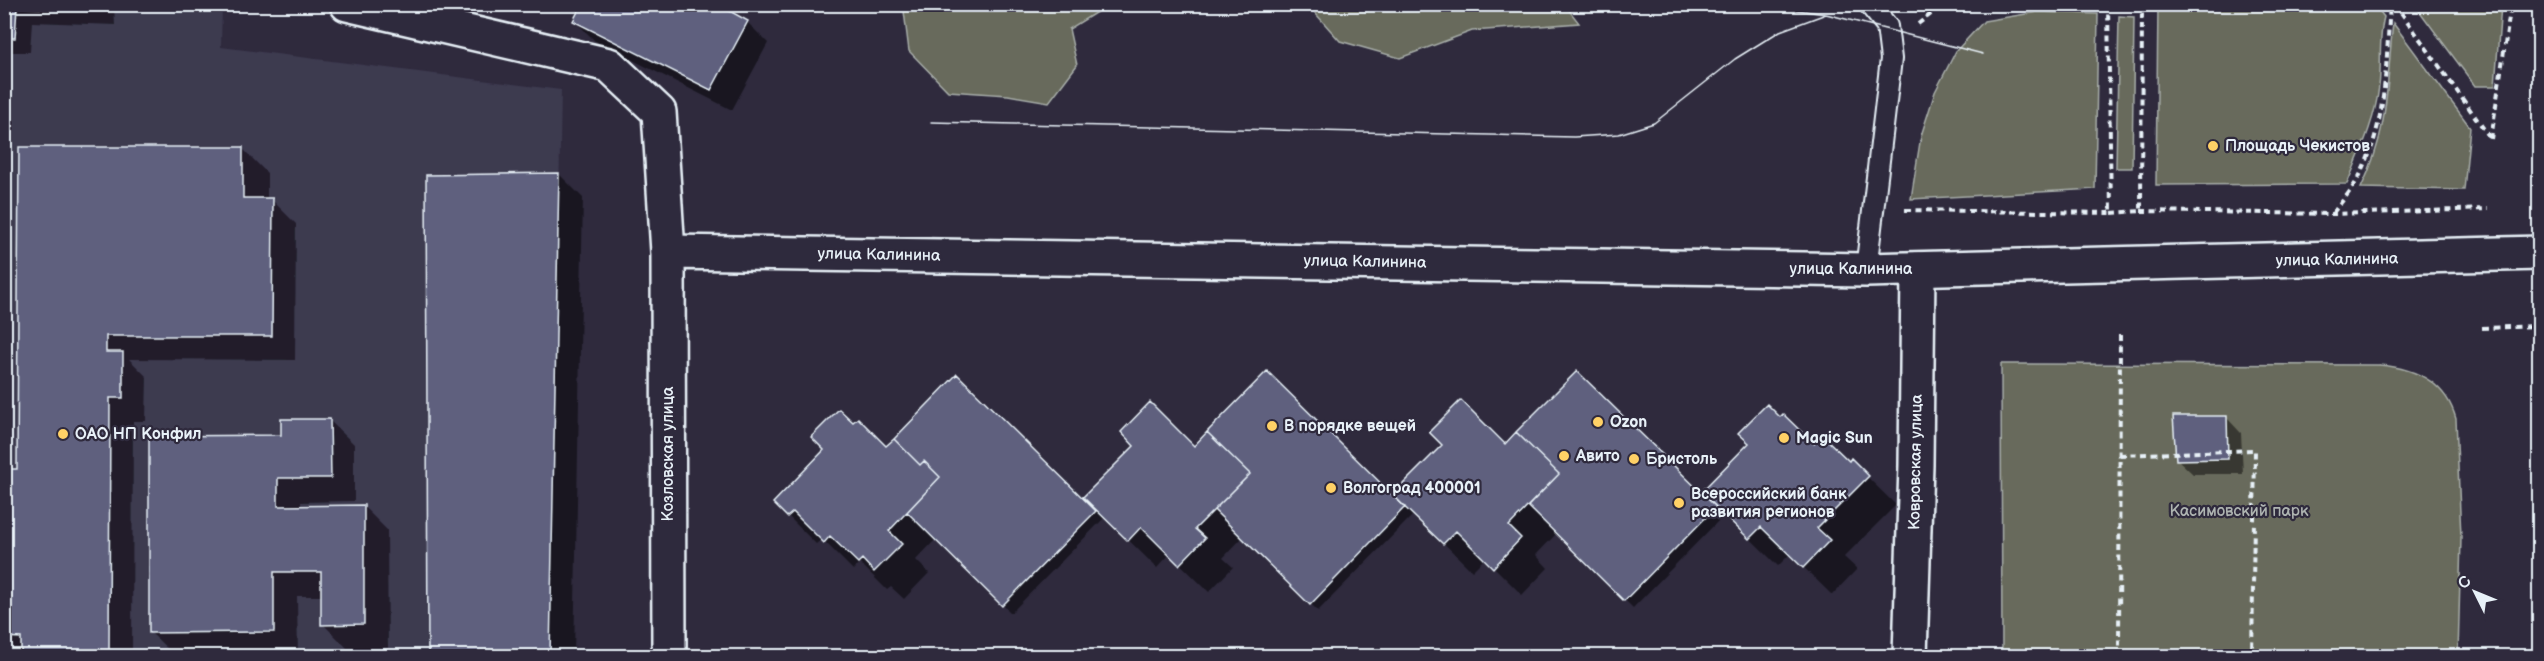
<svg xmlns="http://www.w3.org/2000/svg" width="2544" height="661" font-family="'Balsamiq Sans',sans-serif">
  <rect width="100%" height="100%" fill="#2f2a3d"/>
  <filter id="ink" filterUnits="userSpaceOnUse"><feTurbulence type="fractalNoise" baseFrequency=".0167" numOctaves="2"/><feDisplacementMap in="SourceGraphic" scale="12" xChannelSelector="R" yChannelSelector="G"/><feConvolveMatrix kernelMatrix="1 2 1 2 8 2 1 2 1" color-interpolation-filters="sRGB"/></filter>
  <g filter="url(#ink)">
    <path fill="#3d3a50" d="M 4,5 L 222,5 L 221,47 L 561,90 L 551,656 L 5,656 Z
      M 772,648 L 1228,656 L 772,656 Z"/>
    <path fill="#686a5b" stroke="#a8aeaa" stroke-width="1.5" d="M 912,4 L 1108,4 L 1108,5 L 1069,29 L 1077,65 L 1049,102 L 1008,95 L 948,91 L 909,51 L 904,11 Z
      M 1308,5 L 1565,5 L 1579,23 L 1472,31 L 1400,58 L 1340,41 Z
      M 2158,5 L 2375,5 L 2384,17 C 2378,39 2382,63 2379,86 C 2375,121 2360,152 2347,184 L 2156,185 Z
      M 2415,5 L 2501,5 L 2495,86 L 2475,86 Z
      M 2038,12 L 2098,14 L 2095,189 L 1911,199 L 1921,136 L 1935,92 L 1956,51 L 1984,21 Z
      M 2119,16 L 2134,17 L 2132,168 L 2116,168 Z
      M 2393,23 L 2470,127 L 2464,190 L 2361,188 C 2390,128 2386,86 2393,23 Z
      M 2001,364 L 2379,365 C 2415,368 2446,382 2456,419 L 2461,537 L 2458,656 L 2002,656 Z"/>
    <path fill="#0007" d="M 4,4 L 114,4 L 115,25 L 32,22 L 30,52 L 4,52 Z
      M 575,21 L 747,22 L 768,43 L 732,110 L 595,41 Z
      M 20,148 L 243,149 L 267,173 L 267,200 L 272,200 L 296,224 L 295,360 L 129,359 L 147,377 L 146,421 L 133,421 L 132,656 L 4,656 L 4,471 L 18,471 Z
      M 559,174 L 583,198 L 574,656 L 430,656 L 428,176 Z
      M 1577,373 L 1723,516 L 1633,608 L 1557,533 L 1536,555 L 1548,568 L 1522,595 L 1485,558 L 1472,571 L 1414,514 L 1318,611 L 1243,537 L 1223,558 L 1233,567 L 1209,592 L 1170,554 L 1157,568 L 1105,517 L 1011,613 L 936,539 L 916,560 L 929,573 L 904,599 L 891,587 L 887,590 L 860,563 L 853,570 L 822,539 L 816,544 L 775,503 L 853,424 L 886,448 L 1083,500 L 1136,446 L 1194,448 L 1393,497 L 1505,446 Z
      M 2226,417 L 2241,433 L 2243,474 L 2193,474 L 2177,459 Z
      M 330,421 L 354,444 L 354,501 L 301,502 L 301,507 L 363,506 L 387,530 L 388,648 L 347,648 L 323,624 L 323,596 L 297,596 L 298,656 L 175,656 L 151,633 L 283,436 Z
      M 1814,446 L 1849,463 L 1851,461 L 1896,505 L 1844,557 L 1857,569 L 1832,595 L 1790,554 L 1778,566 L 1703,492 Z"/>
    <path fill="#5e617e" stroke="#e8f1f8" stroke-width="1.5" d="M 4,4 L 100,4 L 100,10 L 17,7 L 15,38 L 4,38 Z
      M 582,4 L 717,4 L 748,21 L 711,90 L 573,21 Z
      M 19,147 L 243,147 L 243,198 L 273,198 L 272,336 L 106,336 L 106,352 L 123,352 L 123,398 L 110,398 L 109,656 L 21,656 L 21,638 L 4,637 L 4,469 L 17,469 Z
      M 559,173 L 550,656 L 428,656 L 426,175 Z
      M 1267,371 L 1405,507 L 1310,605 L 1214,510 L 1250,474 L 1207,432 Z
      M 1577,371 L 1716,507 L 1624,601 L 1528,506 L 1559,474 L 1516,432 Z
      M 957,374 L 1096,511 L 1002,606 L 907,512 L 940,477 L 924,461 L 920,465 L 894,439 Z
      M 1461,400 L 1505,444 L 1516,432 L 1559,474 L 1509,526 L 1521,538 L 1493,568 L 1456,531 L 1443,544 L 1392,495 L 1442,445 L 1429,432 Z
      M 1150,402 L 1194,446 L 1207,432 L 1250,474 L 1195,529 L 1205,538 L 1179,565 L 1141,527 L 1128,541 L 1083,497 L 1134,446 L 1121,432 Z
      M 1767,404 L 1780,417 L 1783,414 L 1814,444 L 1822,435 L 1849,461 L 1851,458 L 1869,476 L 1817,528 L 1830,540 L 1803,568 L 1761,527 L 1749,539 L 1701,492 L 1749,443 L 1738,433 Z
      M 839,409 L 853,422 L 858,418 L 886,446 L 894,439 L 920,465 L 924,461 L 940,477 L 889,531 L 902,544 L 874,572 L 862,559 L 858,563 L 830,536 L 824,543 L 793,512 L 787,517 L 773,503 L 824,450 L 811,437 Z
      M 2173,416 L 2227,416 L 2228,459 L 2176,460 Z
      M 281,419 L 330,419 L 331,478 L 278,478 L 278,506 L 364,505 L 364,624 L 321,625 L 321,572 L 274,572 L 274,632 L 149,633 L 149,436 L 281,435 Z"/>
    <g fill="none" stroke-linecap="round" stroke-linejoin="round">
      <defs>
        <path id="lane" d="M 1866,270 L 1891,59 L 1887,26 L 1869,4"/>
        <path id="street" d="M 347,4 L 609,65 L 659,112 L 668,252
          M 1910,656 L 1916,465 L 1918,269"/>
        <path id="secondary" d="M 669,656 L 668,252 L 1866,270 L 2540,253"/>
      </defs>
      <use href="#lane" stroke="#e8f1f8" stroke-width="24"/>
      <use href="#street" stroke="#e8f1f8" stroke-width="38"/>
      <use href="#secondary" stroke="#e8f1f8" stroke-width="38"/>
      <path stroke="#e8f1f8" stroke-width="4" stroke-dasharray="6 4.5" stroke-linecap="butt" d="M 2108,4 L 2111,213 L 2141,211 L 2142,4
        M 2395,4 L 2491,139
        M 1918,24 L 1944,4
        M 2491,139 L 2511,4
        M 1905,210 L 2111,213
        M 2141,211 L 2333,214 L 2488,209
        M 2333,213 C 2342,201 2353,189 2360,175 C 2387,123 2386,62 2390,4
        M 2482,328 L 2540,326
        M 2120,455 L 2255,450 L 2252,656
        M 2119,656 L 2120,331"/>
      <use href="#lane" stroke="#2f2a3d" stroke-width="20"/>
      <use href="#street" stroke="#2f2a3d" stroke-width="33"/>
      <use href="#secondary" stroke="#2f2a3d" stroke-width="33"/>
      <path stroke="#e8f1f8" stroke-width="1.5" d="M 1753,4 L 1826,14 L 1983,54
        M 931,122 L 1574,137 L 1619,134 L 1654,123 L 1735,59 L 1780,31 L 1826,14"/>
    </g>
  </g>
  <g fill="#ffd166" stroke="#2f2a3d" stroke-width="2">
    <circle cx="2213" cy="146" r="6"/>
    <circle cx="1598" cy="422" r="6"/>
    <circle cx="1272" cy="426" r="6"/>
    <circle cx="63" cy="434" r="6"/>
    <circle cx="1784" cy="438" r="6"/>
    <circle cx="1564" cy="456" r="6"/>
    <circle cx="1634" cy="459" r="6"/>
    <circle cx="1331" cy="488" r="6"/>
    <circle cx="1679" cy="503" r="6"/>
  </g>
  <g text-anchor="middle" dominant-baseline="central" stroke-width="4.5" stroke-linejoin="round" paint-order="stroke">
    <g font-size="16" font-weight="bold" fill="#e8f1f8" stroke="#2f2a3d" text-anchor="start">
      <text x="2225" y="146">Площадь Чекистов</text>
      <text x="1610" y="422">Ozon</text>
      <text x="1284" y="426">В порядке вещей</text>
      <text x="75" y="434">ОАО НП Конфил</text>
      <text x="1796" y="438">Magic Sun</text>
      <text x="1576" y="456">Авито</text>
      <text x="1646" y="459">Бристоль</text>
      <text x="1343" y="488">Волгоград 400001</text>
      <text x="1691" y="494">Всероссийский банк<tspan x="1691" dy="18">развития регионов</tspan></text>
    </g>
    <g font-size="16" fill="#e8f1f8" stroke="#2f2a3d">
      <text transform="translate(879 255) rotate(1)">улица Калинина</text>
      <text transform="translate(2337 260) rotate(-1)">улица Калинина</text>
      <text transform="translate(1365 262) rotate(1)">улица Калинина</text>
      <text x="1851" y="269">улица Калинина</text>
      <text transform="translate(668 454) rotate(-90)">Козловская улица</text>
      <text transform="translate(1916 462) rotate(-89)">Ковровская улица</text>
    </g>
    <g font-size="16" fill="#aeb4b1" stroke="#2f2a3d">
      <text x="2239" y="511">Касимовский парк</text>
    </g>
  </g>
  <rect width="2544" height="661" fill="none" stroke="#2f2a3d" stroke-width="24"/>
  <rect x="12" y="12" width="2520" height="637" fill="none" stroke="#e8f1f8" stroke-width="2" filter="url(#ink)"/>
  <g transform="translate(2475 592) rotate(313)" stroke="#2f2a3d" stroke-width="4.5" paint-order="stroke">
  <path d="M0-4.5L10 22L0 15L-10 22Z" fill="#e8f1f8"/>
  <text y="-9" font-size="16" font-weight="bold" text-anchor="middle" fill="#e8f1f8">С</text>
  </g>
</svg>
